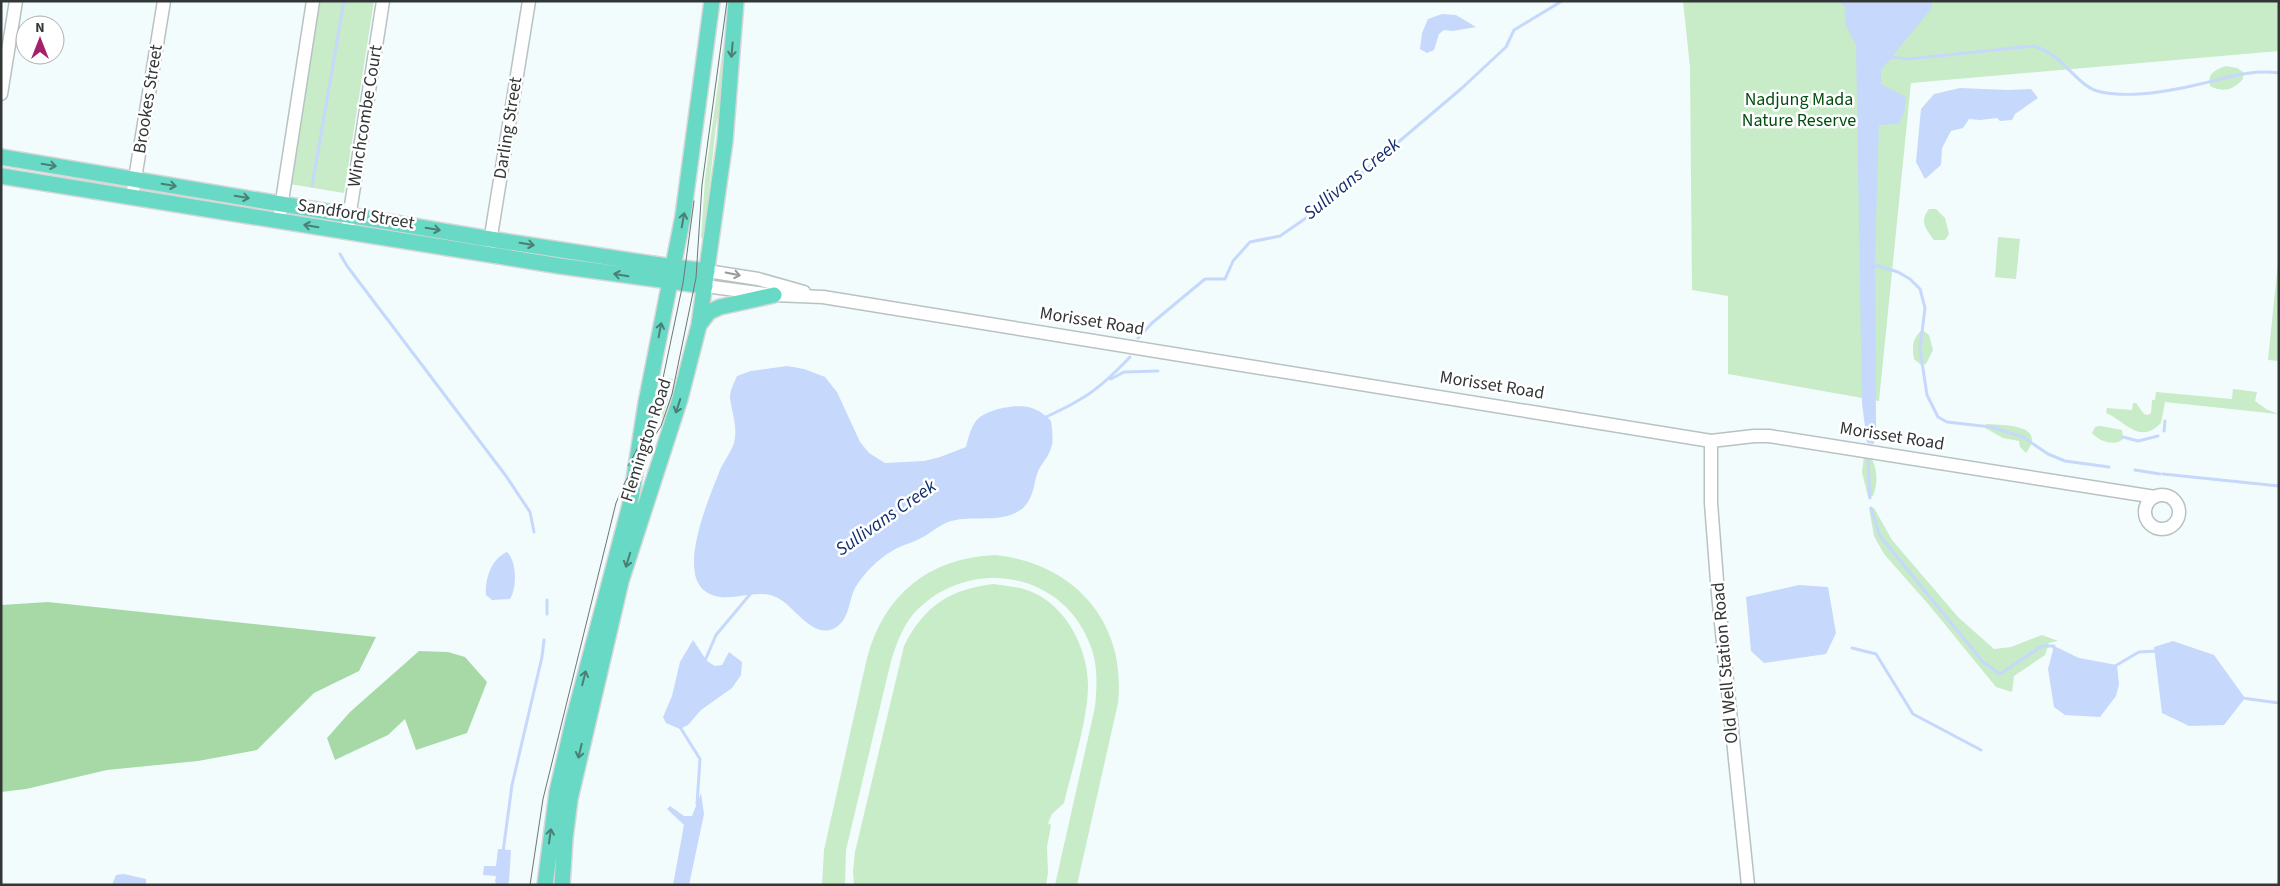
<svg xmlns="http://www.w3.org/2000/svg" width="2280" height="886" font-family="'Source Sans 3',sans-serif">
  <rect width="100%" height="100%" fill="#f2fcfd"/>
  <path fill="#c8ebc8" d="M 319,1 L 374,1 L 344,193 L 290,184 Z
    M 1683,1 L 2279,1 L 2279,51 L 1911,83 L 1879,401 L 1728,374 L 1728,296 L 1692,290 L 1690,67 Z
    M 724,40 L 727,40 L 721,105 L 716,125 L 704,238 L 701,238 L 705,179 Z
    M 2226,66 L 2237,68 L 2243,72 L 2243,79 C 2233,90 2224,93 2210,86 C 2207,73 2215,70 2226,66 Z
    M 1929,209 L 1936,209 L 1945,218 L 1949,234 L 1945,240 L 1934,240 C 1926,229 1919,222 1929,209 Z
    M 1998,237 L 2020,239 L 2016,279 L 1995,277 Z
    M 2279,253 L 2279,361 L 2268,360 Z
    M 1922,330 L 1929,335 L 1933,350 L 1926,364 L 1921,365 L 1914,359 C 1912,346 1912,339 1922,330 Z
    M 665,378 L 673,379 L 663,418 L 656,415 Z
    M 2233,389 L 2257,392 L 2255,401 L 2266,409 L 2278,414 L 2165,402 L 2161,423 C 2139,445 2127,422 2106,413 L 2107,408 L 2132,410 L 2133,403 L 2136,403 L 2144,414 L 2148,415 L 2151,413 L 2152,400 L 2155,400 L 2156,392 L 2232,399 Z
    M 1986,424 C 2003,425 2048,424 2026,453 L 2020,447 L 2019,441 L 2003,438 L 1985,428 Z
    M 2100,426 L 2122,430 L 2123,439 C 2114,447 2099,441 2092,433 L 2095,427 Z
    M 1870,456 C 1878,468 1878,483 1873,496 L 1868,497 L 1862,472 L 1864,457 Z
    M 1869,508 L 1874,508 L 1892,540 L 1958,617 L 1994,649 L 2011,647 L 2042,635 L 2058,641 L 2049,643 L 2045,655 L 2014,676 L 2012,692 L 1996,687 L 1929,605 L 1884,554 L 1874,536 Z
    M 995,555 C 1074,563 1127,622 1118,703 L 1077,885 L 1055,885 L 1095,707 C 1097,687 1098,666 1091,647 C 1065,573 974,556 919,608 C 904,622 897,642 891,661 L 846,850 L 845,885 L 822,885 L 824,850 L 867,658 C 884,595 928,558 995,555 Z
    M 994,584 C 1007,586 1020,587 1032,592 C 1067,607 1088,649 1088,686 C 1088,719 1072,769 1064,803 L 1052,814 L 1048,823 L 1051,825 L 1047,847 L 1048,873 L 1046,885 L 854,885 L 853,871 L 855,852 L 904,646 C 924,606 950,589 994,584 Z"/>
  <path fill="#a7d9a7" d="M 48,602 L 376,637 L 359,671 L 314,693 L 257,750 L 198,761 L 107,770 L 26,789 L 1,792 L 1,605 Z
    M 419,651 L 448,652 L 465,657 L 487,682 L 467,733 L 416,750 L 405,719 L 388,735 L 335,760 L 327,738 L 350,712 Z"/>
  <path fill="#c6d8fb" d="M 1846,1 L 1931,1 L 1932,8 L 1881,70 L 1881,84 L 1906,97 C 1905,107 1905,116 1898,124 L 1879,125 L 1875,258 L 1876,426 L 1874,444 L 1867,443 L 1862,403 L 1856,44 C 1845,27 1843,22 1846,1 Z
    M 1442,14 L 1456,15 L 1476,27 L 1453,31 L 1444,30 L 1439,34 L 1434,50 L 1427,53 L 1420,49 L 1422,33 L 1428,19 Z
    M 1960,88 L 2008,90 L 2031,89 L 2038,98 L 2015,114 L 2012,120 L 2000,121 L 1997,118 L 1980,120 L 1969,119 L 1963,128 L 1951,131 L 1942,148 L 1941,165 L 1925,179 L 1916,162 L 1921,109 L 1934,94 Z
    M 787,366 L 804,369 L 825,377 L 837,392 L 860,442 L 869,453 L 885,463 L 924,461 L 940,457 L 966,447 C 968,438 971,428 976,421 C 985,409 1018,403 1032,408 C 1040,411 1045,415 1051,421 C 1052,429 1054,441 1051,448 C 1049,456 1042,463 1038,471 C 1034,482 1034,496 1025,506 C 1008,524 977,516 956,520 C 942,522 934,531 923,537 C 913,543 901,545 892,551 C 878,559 863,574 855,588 C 848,602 850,619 835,628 C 813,640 795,607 778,598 C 755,586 726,607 705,591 C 677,570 710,496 720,470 C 724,461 731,452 734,443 C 738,426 732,414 730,398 C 730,390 734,383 737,376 L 751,371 Z
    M 507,552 C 517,562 517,588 510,599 L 492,600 L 486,595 C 485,579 491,559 507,552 Z
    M 1799,585 L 1828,587 L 1836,633 L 1826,654 L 1764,663 L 1751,651 L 1746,597 Z
    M 693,640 L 707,661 L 715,666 L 722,665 L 729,652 L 742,662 L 741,675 L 732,688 L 701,710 L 688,725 L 680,729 L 666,723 L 663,717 L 672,696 L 680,662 Z
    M 2173,641 L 2214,655 L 2245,698 L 2224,725 L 2189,726 L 2162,713 L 2154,647 Z
    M 2054,646 L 2079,658 L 2117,665 L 2119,684 L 2116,696 L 2100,717 L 2065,715 L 2054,707 L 2048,669 Z
    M 701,793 L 704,814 L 689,885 L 673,885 L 684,825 L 667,809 L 670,806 L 684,816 L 692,816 Z
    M 498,849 L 511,850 L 509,882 L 506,885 L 498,885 L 495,882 L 496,876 L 483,875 L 484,866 L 496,866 Z
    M 124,874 L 146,879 L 146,885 L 112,885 L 116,875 Z"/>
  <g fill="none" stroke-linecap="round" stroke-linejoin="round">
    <path stroke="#c6d8fb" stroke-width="3" d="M 1839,1 L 1848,6
      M 1889,57 L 1908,59 L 2033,46 C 2063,53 2077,88 2101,92 C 2130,98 2171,91 2200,84 C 2226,78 2251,69 2279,73
      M 312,186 L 344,1
      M 340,254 L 347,266 L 506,476 L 530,512 L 534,532
      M 1872,264 L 1898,272 L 1910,279 L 1920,289 L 1925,308 L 1920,349 L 1927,395 L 1938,417 L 1947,422 L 1991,427 L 2023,437 L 2048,454 L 2065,461 L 2109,467
      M 1138,338 L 1152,323 L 1205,279 L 1225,279 L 1233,261 L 1250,242 L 1280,236 L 1322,207 L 1462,88 L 1506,47 L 1514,30 L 1562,1
      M 1111,379 L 1124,372 L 1158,371
      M 1044,418 C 1056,412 1068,407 1079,400 C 1099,389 1115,373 1130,357
      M 2164,431 L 2165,421
      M 2123,437 L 2138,441 L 2158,436
      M 1868,458 L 1870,498
      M 2135,470 L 2160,474
      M 2163,474 L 2279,486
      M 1871,508 L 1880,536 L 1983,662 L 2000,674 L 2042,646 L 2054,646 L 2054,648
      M 547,614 L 547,600
      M 1852,648 L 1876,654 L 1913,714 L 1981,750
      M 704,663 L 716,635 L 752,592
      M 2115,666 L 2139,652 L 2157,651
      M 2242,698 L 2279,703
      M 680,727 L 700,759 L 697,804
      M 503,852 L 512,785 L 542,657 L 544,640"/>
    <defs>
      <path id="minor" d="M 1,94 L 16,1
        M 132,197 L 164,1
        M 280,214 L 313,1
        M 347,231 L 383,1
        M 489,248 L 529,1
        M 707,271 L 758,279 L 804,292
        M 705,286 L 774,295 L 823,297 L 1711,441 L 1754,436 L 1769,436 L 2155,497
        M 1711,441 L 1711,503 L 1718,594 L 1748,885
        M2145 512a17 17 0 1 1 34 0a17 17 0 1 1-34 0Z"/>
      <path id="major" d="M 1,157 L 490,239 L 673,267 L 707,271
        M 1,176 L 560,266 L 705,286
        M 699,325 L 709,312 L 720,307 L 774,295
        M 545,885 L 557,792 L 574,718 L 630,505 L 646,403 L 683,216 L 712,1
        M 562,885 L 565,838 L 570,799 L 621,581 L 680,399 L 699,325 L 725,141 L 736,1"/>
    </defs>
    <use href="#minor" stroke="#b8c2c3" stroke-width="15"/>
    <use href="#major" stroke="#d6d7d7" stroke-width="18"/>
    <use href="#minor" stroke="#fff" stroke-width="12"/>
    <use href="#major" stroke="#67d9c5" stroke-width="15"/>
    <path stroke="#6f7576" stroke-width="1" d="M 628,466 L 649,426 L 658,402 L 683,283 L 694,201
      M 530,885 L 543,799 L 616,503 L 625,482 L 661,426 L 672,394 L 696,278 L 702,185 L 727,1"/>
  </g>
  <defs><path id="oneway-shaft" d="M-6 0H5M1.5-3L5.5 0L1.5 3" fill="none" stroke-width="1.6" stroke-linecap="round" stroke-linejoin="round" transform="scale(1.25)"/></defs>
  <g stroke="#4a7f76">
    <use href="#oneway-shaft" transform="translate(732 50) rotate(95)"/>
    <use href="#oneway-shaft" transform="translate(49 165) rotate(9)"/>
    <use href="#oneway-shaft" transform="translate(169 185) rotate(9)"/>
    <use href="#oneway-shaft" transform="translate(242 197) rotate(9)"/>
    <use href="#oneway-shaft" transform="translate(683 220) rotate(-80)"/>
    <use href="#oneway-shaft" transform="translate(311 226) rotate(-171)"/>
    <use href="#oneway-shaft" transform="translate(433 229) rotate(9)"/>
    <use href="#oneway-shaft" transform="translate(527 244) rotate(9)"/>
    <use href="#oneway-shaft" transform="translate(621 275) rotate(-171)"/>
    <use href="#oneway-shaft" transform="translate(660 330) rotate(-79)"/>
    <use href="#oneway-shaft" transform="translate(678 406) rotate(108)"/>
    <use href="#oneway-shaft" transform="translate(628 560) rotate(107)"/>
    <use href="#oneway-shaft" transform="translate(584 678) rotate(-76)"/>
    <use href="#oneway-shaft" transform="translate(580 751) rotate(103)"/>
    <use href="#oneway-shaft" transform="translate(550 836) rotate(-82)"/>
  </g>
  <use stroke="#989a9a" href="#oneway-shaft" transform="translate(733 274) rotate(11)"/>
  <g text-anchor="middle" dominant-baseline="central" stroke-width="5" stroke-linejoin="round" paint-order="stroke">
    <g font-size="18" fill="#323636" stroke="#fff">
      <text transform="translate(148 99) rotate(-81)">Brookes Street</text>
      <text transform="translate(365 116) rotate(-81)">Winchcombe Court</text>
      <text transform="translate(508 128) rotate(-81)">Darling Street</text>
      <text transform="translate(356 214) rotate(9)">Sandford Street</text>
      <text transform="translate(1092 321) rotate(9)">Morisset Road</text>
      <text transform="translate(1492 385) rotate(9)">Morisset Road</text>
      <text transform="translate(1892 436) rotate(9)">Morisset Road</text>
      <text transform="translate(646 440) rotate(-72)">Flemington Road</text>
      <text transform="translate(1725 663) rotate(-95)">Old Well Station Road</text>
    </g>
    <g font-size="18" fill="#004e0f" stroke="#fff">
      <text x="1799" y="99">Nadjung Mada<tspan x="1799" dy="21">Nature Reserve</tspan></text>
    </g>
    <g font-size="19" font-style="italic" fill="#122e6e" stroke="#fff">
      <text transform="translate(1352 179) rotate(-39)">Sullivans Creek</text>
      <text transform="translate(886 518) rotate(-35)">Sullivans Creek</text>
    </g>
  </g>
  <rect width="2280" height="886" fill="none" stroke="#323636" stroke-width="5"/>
  <g transform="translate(40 40)"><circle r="24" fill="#ffffff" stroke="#adafaf"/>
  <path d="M0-4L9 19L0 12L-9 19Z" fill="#a5206b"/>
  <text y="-8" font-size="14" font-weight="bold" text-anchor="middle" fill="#323636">N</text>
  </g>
</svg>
